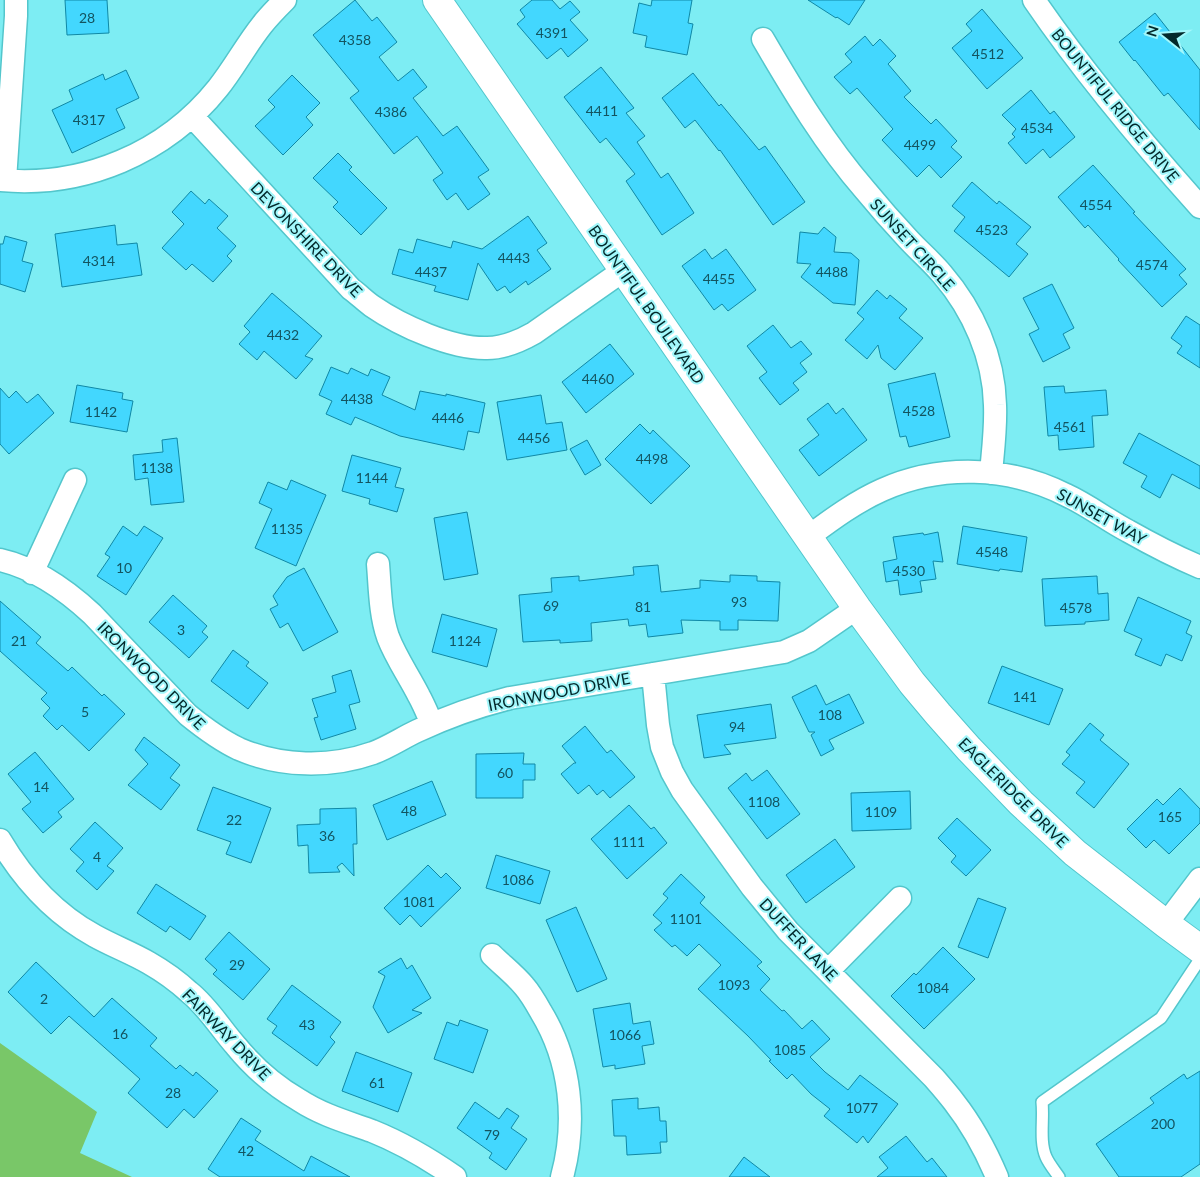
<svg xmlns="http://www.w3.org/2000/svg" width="1200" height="1177" font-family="Lato,sans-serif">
  <rect width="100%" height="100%" fill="#7dedf3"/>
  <path fill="#79c768" d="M 0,1043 L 97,1112 L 80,1153 L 132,1177 L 0,1177 Z"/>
  <path fill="#43d7fe" stroke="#1088a5" d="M 65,0 L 107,0 L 109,33 L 67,35 Z
    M 355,0 L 372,21 L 377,17 L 397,42 L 379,57 L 398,81 L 413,69 L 427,87 L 413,98 L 443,136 L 457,126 L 489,170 L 478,177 L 490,194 L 468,210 L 456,193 L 447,200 L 433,180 L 443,173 L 417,136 L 394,154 L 350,98 L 359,91 L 313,35 Z
    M 532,0 L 552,0 L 560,9 L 570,1 L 580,12 L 570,20 L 588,40 L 568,57 L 561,48 L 547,59 L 517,24 L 525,17 L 520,10 Z
    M 652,0 L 692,0 L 688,23 L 693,24 L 687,55 L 645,47 L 647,36 L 633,33 L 639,3 L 651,6 Z
    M 808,0 L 865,0 L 849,25 L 837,17 L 836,18 Z
    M 982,9 L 1023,58 L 987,89 L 952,48 L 972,31 L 966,24 Z
    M 1155,13 L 1200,70 L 1200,130 L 1168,93 L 1164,96 L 1135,60 L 1134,61 L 1119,42 Z
    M 865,36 L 873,46 L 880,39 L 896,56 L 888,64 L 911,91 L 904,97 L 931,124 L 936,119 L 957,141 L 951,147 L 962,157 L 941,178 L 929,165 L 917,177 L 882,140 L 893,129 L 857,88 L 850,94 L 834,77 L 852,62 L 845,54 Z
    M 601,67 L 634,108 L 626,113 L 645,136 L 637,142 L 661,178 L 668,173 L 694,213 L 662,235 L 626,181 L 635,174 L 606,138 L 600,143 L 564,97 Z
    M 126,70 L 139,98 L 116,109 L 125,128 L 72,153 L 52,110 L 73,100 L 69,90 L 103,74 L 105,80 Z
    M 693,73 L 719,106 L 721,104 L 759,150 L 765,146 L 805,202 L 773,225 L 720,150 L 719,151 L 695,120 L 685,128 L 662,98 Z
    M 292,75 L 320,103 L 306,117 L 313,125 L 283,155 L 255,126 L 275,107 L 268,100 Z
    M 1031,90 L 1050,114 L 1054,111 L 1075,137 L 1050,158 L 1043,149 L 1026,164 L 1008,143 L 1015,137 L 1012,134 L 1016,129 L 1002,115 Z
    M 338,153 L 352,167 L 349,170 L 387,208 L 361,235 L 333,207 L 338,202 L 313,178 Z
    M 1093,165 L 1135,212 L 1133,213 L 1186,269 L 1179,275 L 1187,284 L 1162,307 L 1118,260 L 1119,259 L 1088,225 L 1085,228 L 1058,197 Z
    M 972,182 L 997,204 L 999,201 L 1031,227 L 1016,244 L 1028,254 L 1009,277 L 954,231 L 965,217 L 952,206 Z
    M 191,191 L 205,204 L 209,199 L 228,216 L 217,228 L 236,246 L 227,256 L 232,261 L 213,282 L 192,264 L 186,270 L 162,248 L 184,224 L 172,212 Z
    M 528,216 L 547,243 L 537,250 L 551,269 L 528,285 L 526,281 L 510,293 L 505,286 L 497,291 L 478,263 L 468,300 L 434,291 L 436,286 L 392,274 L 399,249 L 413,253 L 417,239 L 451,248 L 453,241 L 482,249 Z
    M 115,225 L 117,245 L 137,243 L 142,275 L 62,287 L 55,234 Z
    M 824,227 L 836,237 L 834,252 L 851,253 L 859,260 L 855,305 L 833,303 L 801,277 L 811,264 L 797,263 L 800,232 L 818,234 Z
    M 5,236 L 27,242 L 22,261 L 33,264 L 25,292 L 0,284 L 0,244 L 3,244 Z
    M 705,249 L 712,259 L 726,249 L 756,290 L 728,311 L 722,304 L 714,310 L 682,266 Z
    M 1052,284 L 1074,328 L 1063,334 L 1070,348 L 1043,362 L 1029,334 L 1039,329 L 1023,298 Z
    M 877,290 L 887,299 L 890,295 L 907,309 L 899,318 L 923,338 L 895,370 L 881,358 L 878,345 L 867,359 L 845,340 L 864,319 L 857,313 Z
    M 272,293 L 322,336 L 305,356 L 313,359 L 296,379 L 264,351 L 257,360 L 239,344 L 250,332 L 244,326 Z
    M 1186,316 L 1200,325 L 1200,368 L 1177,353 L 1182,346 L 1171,338 Z
    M 773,325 L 791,348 L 801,341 L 812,354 L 800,363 L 807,372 L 793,383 L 799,390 L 780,405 L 759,378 L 767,372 L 747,346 Z
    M 610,344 L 634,374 L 586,413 L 562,382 Z
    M 331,367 L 348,374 L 351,368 L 368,376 L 371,369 L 390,377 L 382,395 L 415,410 L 420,391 L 446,396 L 446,394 L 485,403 L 479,433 L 468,431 L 464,450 L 400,436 L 355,417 L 351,425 L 326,414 L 332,401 L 319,395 Z
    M 935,373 L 950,437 L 909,447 L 906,436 L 900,437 L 888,384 Z
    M 77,385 L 123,393 L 122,399 L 133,401 L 127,432 L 70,422 Z
    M 1064,386 L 1065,393 L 1106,390 L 1108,415 L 1092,416 L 1094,447 L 1059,450 L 1058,435 L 1048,436 L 1044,387 Z
    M 0,388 L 9,398 L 16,391 L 27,403 L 38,394 L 54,413 L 9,454 L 0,444 Z
    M 541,395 L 546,424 L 562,422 L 567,450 L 507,460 L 497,402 Z
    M 828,403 L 836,414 L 843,408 L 867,440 L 819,476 L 799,450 L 819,435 L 807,419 Z
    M 640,424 L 650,434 L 653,430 L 690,466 L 651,504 L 605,459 Z
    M 1139,433 L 1200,466 L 1200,489 L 1172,474 L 1160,498 L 1141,487 L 1147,476 L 1123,463 Z
    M 177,438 L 184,502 L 151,505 L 148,478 L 135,480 L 133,455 L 163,452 L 162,440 Z
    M 587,440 L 601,465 L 585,475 L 570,449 Z
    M 352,455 L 401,468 L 395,487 L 404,489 L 397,512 L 369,504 L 370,499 L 342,491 Z
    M 291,480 L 326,495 L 296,566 L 255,548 L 272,509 L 259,503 L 268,482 L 287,490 Z
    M 467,512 L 478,574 L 444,580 L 434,518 Z
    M 123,526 L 137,536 L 144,526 L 163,538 L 126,595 L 97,576 L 110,557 L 105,554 Z
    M 963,526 L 1027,537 L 1022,572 L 1000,569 L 999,571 L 957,564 Z
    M 938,532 L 943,562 L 933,561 L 936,579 L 920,581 L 922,592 L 900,595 L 898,580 L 886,582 L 883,562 L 897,559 L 893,537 L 923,533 L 924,535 Z
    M 658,565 L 661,592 L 700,588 L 700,580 L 730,582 L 730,575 L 757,576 L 757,581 L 780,582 L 778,621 L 738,620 L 738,630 L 720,630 L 720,621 L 681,620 L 683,633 L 648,637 L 646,624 L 629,626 L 628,619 L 591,623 L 592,641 L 560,643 L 560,640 L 523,642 L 519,595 L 552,592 L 551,578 L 579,576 L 579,581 L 634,575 L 633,567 Z
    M 304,568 L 338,632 L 303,651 L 288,623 L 280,628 L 270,609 L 278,605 L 273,596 L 287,577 Z
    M 1097,576 L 1098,594 L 1108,593 L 1109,620 L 1085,622 L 1085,624 L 1045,626 L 1042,579 Z
    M 173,595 L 207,626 L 202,632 L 208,637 L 189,658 L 149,622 Z
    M 1138,597 L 1191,621 L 1186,633 L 1192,636 L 1182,661 L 1166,654 L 1161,666 L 1135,655 L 1142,639 L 1124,631 Z
    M 0,601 L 41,637 L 36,643 L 68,671 L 72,667 L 102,696 L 104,694 L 125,714 L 89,751 L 62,725 L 57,730 L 43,716 L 50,708 L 41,699 L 47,693 L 0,651 Z
    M 442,614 L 497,629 L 487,667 L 432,652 Z
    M 233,650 L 249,662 L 246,666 L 268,683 L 248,709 L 211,681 Z
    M 1002,666 L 1063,689 L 1049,725 L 988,703 Z
    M 351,670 L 360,702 L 349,705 L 356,729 L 321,740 L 314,718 L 318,717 L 312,699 L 336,692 L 332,676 Z
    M 816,685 L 826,705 L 849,694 L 864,723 L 829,740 L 834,749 L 821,756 L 811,735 L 815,732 L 809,732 L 792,697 Z
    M 771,704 L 776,738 L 724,745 L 731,754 L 704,758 L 697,715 Z
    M 1090,723 L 1104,735 L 1100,740 L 1129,764 L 1094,808 L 1076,793 L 1085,782 L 1062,764 L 1070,755 L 1066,752 Z
    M 585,726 L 607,753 L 611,750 L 635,777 L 610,798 L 603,790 L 597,795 L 589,785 L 578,794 L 561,774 L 574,763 L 576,763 L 562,746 Z
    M 144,737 L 180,765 L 170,778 L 180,785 L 161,810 L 128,785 L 148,764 L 135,750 Z
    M 35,752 L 74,799 L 58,812 L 62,817 L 43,833 L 22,809 L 31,802 L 8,774 Z
    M 524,753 L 523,764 L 535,764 L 535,780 L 523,780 L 523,798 L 476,798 L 476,754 Z
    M 767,770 L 800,814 L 767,839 L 728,788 L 746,773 L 752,781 Z
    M 432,781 L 446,815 L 387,840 L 373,805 Z
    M 213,787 L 271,808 L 251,863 L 226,854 L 231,842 L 197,830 Z
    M 1180,788 L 1200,809 L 1200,823 L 1169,854 L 1154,840 L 1146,848 L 1127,829 L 1157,799 L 1163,805 Z
    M 910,791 L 911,829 L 852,831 L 851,793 Z
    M 629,805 L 651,829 L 654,827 L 667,843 L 627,879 L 591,839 Z
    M 356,808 L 357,844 L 353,844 L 354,876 L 342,863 L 337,867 L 340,872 L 309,873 L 308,845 L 298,846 L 297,825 L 320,824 L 320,809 Z
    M 957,818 L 991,850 L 966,876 L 951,862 L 956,856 L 938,838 Z
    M 95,822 L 123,848 L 107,866 L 114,871 L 97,890 L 76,871 L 84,862 L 70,849 Z
    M 835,839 L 855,867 L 806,903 L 786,875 Z
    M 496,855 L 550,871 L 540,904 L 486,888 Z
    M 428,865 L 441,878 L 446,873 L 461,888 L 421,927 L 410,915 L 400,925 L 384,908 Z
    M 681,874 L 705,897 L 700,903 L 762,962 L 757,966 L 770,979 L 760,990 L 782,1011 L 784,1010 L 802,1029 L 812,1020 L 830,1039 L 810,1057 L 825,1072 L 848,1090 L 860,1075 L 898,1104 L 868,1143 L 863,1136 L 857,1143 L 824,1116 L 830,1109 L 811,1094 L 792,1074 L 787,1079 L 769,1061 L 771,1060 L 748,1036 L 698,989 L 721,965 L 699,944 L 687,956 L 675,945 L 672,947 L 654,930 L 662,923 L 653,915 L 668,898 L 663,894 Z
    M 156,884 L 206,916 L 190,940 L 170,926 L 166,932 L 137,913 Z
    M 978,898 L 1006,908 L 988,958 L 958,947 Z
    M 576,907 L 607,979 L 577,992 L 546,920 Z
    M 229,932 L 270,969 L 243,1000 L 213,974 L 217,970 L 205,959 Z
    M 943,947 L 975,979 L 924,1029 L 891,996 L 914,973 L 916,975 Z
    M 401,958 L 407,969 L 412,965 L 431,998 L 412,1010 L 422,1013 L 388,1033 L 373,1007 L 385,976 L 378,972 Z
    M 36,962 L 94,1017 L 112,998 L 157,1038 L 150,1046 L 176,1069 L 180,1065 L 193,1076 L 196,1072 L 218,1091 L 194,1118 L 184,1109 L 167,1128 L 128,1093 L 140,1079 L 69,1016 L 51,1034 L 8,992 Z
    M 292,985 L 341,1022 L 330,1037 L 335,1042 L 317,1066 L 272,1033 L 277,1026 L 267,1019 Z
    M 630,1003 L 633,1024 L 650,1021 L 654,1044 L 642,1046 L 645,1064 L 615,1069 L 615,1065 L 603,1067 L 593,1009 Z
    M 460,1020 L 488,1030 L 473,1073 L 434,1059 L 447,1022 L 458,1026 Z
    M 356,1052 L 412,1073 L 398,1112 L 342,1091 Z
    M 1200,1071 L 1200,1164 L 1181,1177 L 1119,1177 L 1096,1144 L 1154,1103 L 1150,1098 L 1184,1074 L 1187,1079 Z
    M 638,1098 L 638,1109 L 659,1107 L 660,1121 L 666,1121 L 667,1142 L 660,1142 L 661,1153 L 627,1155 L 626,1136 L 614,1136 L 612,1100 Z
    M 475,1102 L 499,1119 L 507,1108 L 519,1116 L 511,1128 L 527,1139 L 506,1170 L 489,1158 L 492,1153 L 457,1128 Z
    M 241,1118 L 261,1131 L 255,1140 L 304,1171 L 311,1156 L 350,1177 L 220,1177 L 208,1169 Z
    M 906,1136 L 927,1162 L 932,1158 L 947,1177 L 877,1177 L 888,1168 L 879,1157 Z
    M 744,1157 L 770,1177 L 729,1177 Z"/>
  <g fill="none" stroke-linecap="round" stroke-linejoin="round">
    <defs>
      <path id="lane" d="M 1059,1177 C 1055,1171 1049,1164 1046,1157 C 1039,1141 1044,1119 1042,1102 L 1161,1018 L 1200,959"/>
      <path id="street" d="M 1034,0 C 1084,73 1141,141 1200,207
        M 763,39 C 794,92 825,144 865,190 C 879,207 893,223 908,239 C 919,251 931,261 942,274 C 973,310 994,357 995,405 C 996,428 993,450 991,473
        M 192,116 L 351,289 C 358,294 365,301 372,306 C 401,326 452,349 487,348 C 505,348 520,341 534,333 L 624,270
        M 0,180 C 84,188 166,153 218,88 C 234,68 246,45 262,25 C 269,16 277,8 285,0
        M 5,180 L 16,16 L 16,0
        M 808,537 C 831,520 855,502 882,490 C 940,464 1009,466 1066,495 C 1088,505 1107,520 1128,531 C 1151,544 1176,557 1200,567
        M 0,560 C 35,568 66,590 92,614 L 188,715 C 204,728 220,740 239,749 C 281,767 330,768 373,753 C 389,747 402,738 417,731 C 447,717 478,706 510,698 L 784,652 L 809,641 L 857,608
        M 378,564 C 380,588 380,614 388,637 C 396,658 409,676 419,696 C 424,705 428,715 432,724
        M 32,573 L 75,480
        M 653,674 L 658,725 L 662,747 L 672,772 L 682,790 L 752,887 L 788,931 L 934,1078 C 941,1086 948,1094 954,1102 C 972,1125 986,1151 997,1177
        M 0,840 C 23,879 55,914 95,936 C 113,946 132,953 149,963 C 163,971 177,981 189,992 C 208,1007 220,1028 236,1046 C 254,1068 275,1086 299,1100 C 322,1115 347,1122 372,1131 C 402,1143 429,1159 455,1177
        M 1166,924 L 1200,879
        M 492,955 C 502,965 515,975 524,986 C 531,994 536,1003 541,1012 C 571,1061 577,1122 562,1177
        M 828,971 L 900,898"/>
      <path id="secondary" d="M 437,0 L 857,608 L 912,683 L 938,714 L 969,749 L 1021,803 L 1075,853 L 1166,924 L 1200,949"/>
    </defs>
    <use href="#lane" stroke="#53c6cc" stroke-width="14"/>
    <use href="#street" stroke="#53c6cc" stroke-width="25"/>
    <use href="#secondary" stroke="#53c6cc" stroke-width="30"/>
    <use href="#lane" stroke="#fff" stroke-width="11"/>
    <use href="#street" stroke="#fff" stroke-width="22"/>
    <use href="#secondary" stroke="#fff" stroke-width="28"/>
  </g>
  <g text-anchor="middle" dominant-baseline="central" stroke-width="4" stroke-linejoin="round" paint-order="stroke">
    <g font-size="14" fill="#135460">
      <text x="87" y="17">28</text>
      <text x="552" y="32">4391</text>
      <text x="355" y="39">4358</text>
      <text x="988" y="53">4512</text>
      <text x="602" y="110">4411</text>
      <text x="391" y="111">4386</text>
      <text x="89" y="119">4317</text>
      <text x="1037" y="127">4534</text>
      <text x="920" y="144">4499</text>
      <text x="1096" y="204">4554</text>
      <text x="992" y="229">4523</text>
      <text x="514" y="257">4443</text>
      <text x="99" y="260">4314</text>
      <text x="1152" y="264">4574</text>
      <text x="431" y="271">4437</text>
      <text x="832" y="271">4488</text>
      <text x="719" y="278">4455</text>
      <text x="283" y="334">4432</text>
      <text x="598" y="378">4460</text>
      <text x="357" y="398">4438</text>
      <text x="919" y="410">4528</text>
      <text x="101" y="411">1142</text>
      <text x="448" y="417">4446</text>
      <text x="1070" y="426">4561</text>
      <text x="534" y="437">4456</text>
      <text x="652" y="458">4498</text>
      <text x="157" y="467">1138</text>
      <text x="372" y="477">1144</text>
      <text x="287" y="528">1135</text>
      <text x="992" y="551">4548</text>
      <text x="124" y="567">10</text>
      <text x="909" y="570">4530</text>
      <text x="739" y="601">93</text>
      <text x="551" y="605">69</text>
      <text x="643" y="606">81</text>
      <text x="1076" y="607">4578</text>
      <text x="181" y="629">3</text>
      <text x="19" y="640">21</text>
      <text x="465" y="640">1124</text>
      <text x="1025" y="696">141</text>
      <text x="85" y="711">5</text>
      <text x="830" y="714">108</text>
      <text x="737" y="726">94</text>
      <text x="505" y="772">60</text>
      <text x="41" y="786">14</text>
      <text x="764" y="801">1108</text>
      <text x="409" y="810">48</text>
      <text x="881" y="811">1109</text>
      <text x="1170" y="816">165</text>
      <text x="234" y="819">22</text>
      <text x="327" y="835">36</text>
      <text x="629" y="841">1111</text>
      <text x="97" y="856">4</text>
      <text x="518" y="879">1086</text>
      <text x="419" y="901">1081</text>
      <text x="686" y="918">1101</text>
      <text x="237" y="964">29</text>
      <text x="734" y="984">1093</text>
      <text x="933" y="987">1084</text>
      <text x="44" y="998">2</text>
      <text x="307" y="1024">43</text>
      <text x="120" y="1033">16</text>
      <text x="625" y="1034">1066</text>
      <text x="790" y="1049">1085</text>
      <text x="377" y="1082">61</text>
      <text x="173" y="1092">28</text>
      <text x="862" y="1107">1077</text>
      <text x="1163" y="1123">200</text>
      <text x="492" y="1134">79</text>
      <text x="246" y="1150">42</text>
    </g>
    <g font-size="16" fill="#03292b" stroke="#a2f7fb">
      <text transform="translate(1116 105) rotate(51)">BOUNTIFUL RIDGE DRIVE</text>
      <text transform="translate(307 239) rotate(46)">DEVONSHIRE DRIVE</text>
      <text transform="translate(913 244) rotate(48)">SUNSET CIRCLE</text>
      <text transform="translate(647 304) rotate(55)">BOUNTIFUL BOULEVARD</text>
      <text transform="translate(1102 516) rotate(29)">SUNSET WAY</text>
      <text transform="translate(152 675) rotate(45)">IRONWOOD DRIVE</text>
      <text transform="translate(559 691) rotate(-11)">IRONWOOD DRIVE</text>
      <text transform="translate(1014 792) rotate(45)">EAGLERIDGE DRIVE</text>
      <text transform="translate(799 939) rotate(47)">DUFFER LANE</text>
      <text transform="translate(227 1034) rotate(46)">FAIRWAY DRIVE</text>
    </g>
  </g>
  <g transform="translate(1165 35) rotate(287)" stroke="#a2f7fb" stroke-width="4" paint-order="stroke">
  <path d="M0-4L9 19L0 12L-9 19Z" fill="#03292b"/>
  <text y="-8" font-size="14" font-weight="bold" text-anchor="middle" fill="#03292b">N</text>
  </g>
</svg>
